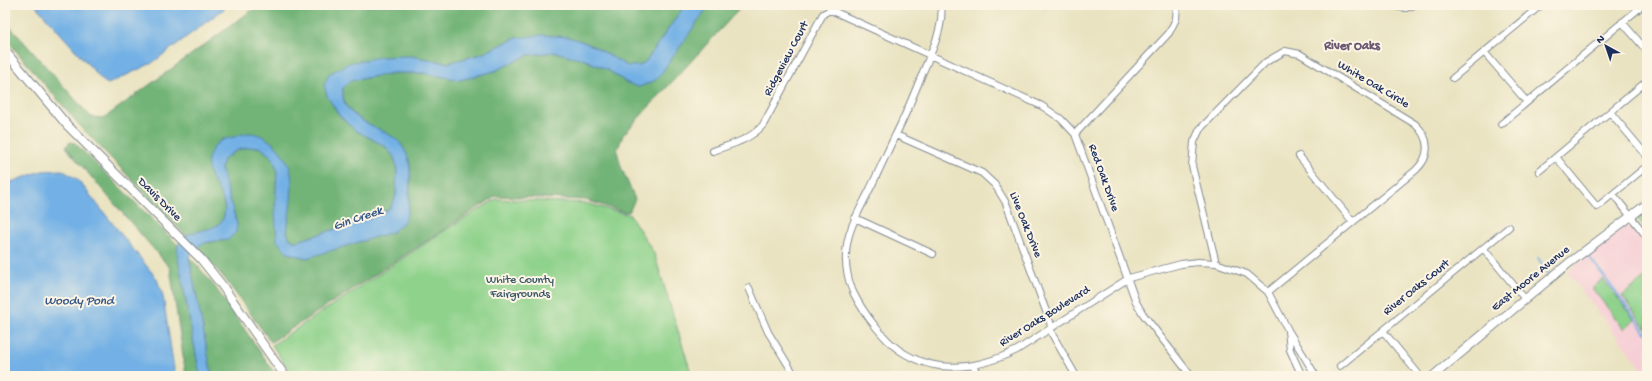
<svg xmlns="http://www.w3.org/2000/svg" width="1652" height="381" font-family="'Gochi Hand',sans-serif">
  <rect width="100%" height="100%" fill="#fcf5e5"/>
  <filter id="ink" filterUnits="userSpaceOnUse"><feTurbulence type="fractalNoise" baseFrequency=".025" numOctaves="2"/><feDisplacementMap in="SourceGraphic" scale="8" xChannelSelector="R" yChannelSelector="G"/><feConvolveMatrix kernelMatrix="1 2 1 2 8 2 1 2 1" color-interpolation-filters="sRGB"/></filter>
  <filter id="wash" filterUnits="userSpaceOnUse"><feTurbulence type="fractalNoise" baseFrequency=".012" numOctaves="4" result="noise"/><feDisplacementMap in="SourceGraphic" scale="16" xChannelSelector="R" yChannelSelector="G"/><feGaussianBlur stdDeviation="0.9" result="paint"/><feColorMatrix in="noise" values="0 0 0 0 0 0 0 0 0 0 0 0 0 0 0 0 0 1.4 0 .05"/><feComposite in="paint" operator="in"/></filter>
  <g filter="url(#wash)">
    <rect width="100%" height="100%" fill="#e9e3c1"/>
    <path fill="#f6cfd6" d="M 1629,221 L 1647,244 L 1647,376 L 1637,376 L 1643,370 L 1567,272 Z"/>
    <path fill="#8ed28b" stroke="#548074" d="M 496,199 L 585,203 L 630,215 L 654,253 L 692,376 L 293,376 L 272,345 L 441,233 Z
      M 1647,210 L 1647,231 L 1637,218 Z
      M 1647,276 L 1647,330 L 1622,296 Z
      M 1603,279 L 1635,320 L 1624,329 L 1592,288 Z"/>
    <path fill="#72b477" stroke="#46726a" d="M 259,5 L 685,5 L 646,61 L 639,66 L 627,66 L 597,48 L 584,42 L 516,38 L 482,54 L 448,63 L 411,56 L 329,74 L 355,130 L 385,146 L 394,157 L 397,167 L 396,196 L 390,208 L 379,215 L 295,242 L 289,238 L 287,232 L 291,183 L 274,144 L 222,139 L 212,178 C 219,189 232,212 219,224 C 214,229 194,233 186,236 L 82,128 L 5,38 L 5,21 L 91,117 L 104,118 Z
      M 709,5 L 743,5 L 623,135 L 617,151 L 621,167 L 635,199 L 629,212 L 624,212 L 586,200 L 496,196 L 271,342 L 226,280 L 197,247 L 203,243 L 228,240 L 237,224 L 221,169 L 223,160 C 236,149 243,147 260,147 L 273,158 L 277,170 L 275,212 L 288,253 L 307,258 L 408,212 C 409,199 413,172 409,160 C 407,155 401,143 396,140 C 378,125 339,118 343,88 L 350,81 L 393,73 L 424,73 L 460,80 L 495,71 L 528,55 L 555,52 L 583,59 L 608,70 L 627,83 Z
      M 70,142 L 75,143 L 178,245 L 178,258 L 200,376 L 186,376 L 170,268 L 68,150 L 66,146 Z
      M 189,257 L 196,264 L 215,287 L 277,376 L 212,376 Z"/>
    <path fill="#72b0e5" stroke="#4670a2" d="M 35,5 L 229,5 L 152,63 L 108,84 L 103,81 Z
      M 685,5 L 709,5 L 658,78 L 652,82 L 639,87 L 627,83 L 608,70 L 583,59 L 555,52 L 528,55 L 495,71 L 460,80 L 424,73 L 393,73 L 350,81 L 343,88 C 338,119 379,125 397,140 C 402,144 408,155 409,161 C 411,172 410,185 409,195 C 408,215 409,220 392,232 L 307,258 L 288,253 L 277,241 L 275,212 L 277,170 L 273,158 L 260,147 C 243,147 236,149 223,160 L 221,169 L 237,224 L 236,232 L 228,240 C 210,242 199,240 189,257 L 212,376 L 200,376 L 178,258 C 178,254 177,249 178,246 C 184,225 219,236 224,216 C 230,194 201,177 209,156 C 214,143 221,139 234,137 C 238,135 244,134 248,133 C 266,132 285,153 290,168 C 295,186 289,213 287,232 L 289,238 L 295,242 L 379,215 L 390,208 L 396,196 L 397,167 L 394,157 L 385,146 L 355,130 L 339,115 L 327,96 L 324,85 L 329,74 L 349,63 L 380,57 L 411,56 L 448,63 L 482,54 L 516,38 L 542,35 L 568,37 L 584,42 L 597,48 L 627,66 L 639,66 L 646,61 Z
      M 62,170 L 78,180 L 157,279 L 163,296 L 175,376 L 5,376 L 5,184 L 42,171 Z"/>
    <g fill="none" stroke-linecap="round" stroke-linejoin="round">
      <path stroke="#72b0e5" stroke-width="2" d="M 1588,255 L 1647,334
        M 1538,258 L 1549,274"/>
    </g>
  </g>
  <g filter="url(#ink)">
    <g fill="none" stroke-linecap="round" stroke-linejoin="round">
      <defs>
        <path id="minor" d="M 941,5 C 944,27 932,51 923,72 C 914,94 905,117 894,138 C 885,157 877,175 868,193 C 858,213 846,233 846,255 C 845,267 849,284 854,294 C 863,312 883,339 899,350 C 937,376 978,369 1017,350 L 1129,278 L 1181,264 L 1198,262 L 1216,263 L 1247,274 L 1268,292 L 1288,330 L 1316,376
          M 1042,5 L 1043,5
          M 1389,5 L 1406,8 L 1414,5
          M 1622,22 L 1647,51
          M 1484,52 L 1527,102
          M 1453,78 L 1541,5
          M 1610,112 L 1647,156
          M 1501,124 L 1643,5
          M 1075,134 L 1169,33 L 1176,19 L 1177,5
          M 896,135 L 982,173 L 995,185 L 1006,203 L 1050,322 L 1052,334 L 1076,376
          M 713,151 C 732,144 750,140 763,125 L 823,14 L 828,11 L 833,11 L 1042,106 L 1061,119 L 1075,134 L 1136,302 L 1143,314 L 1191,376
          M 1299,156 L 1353,222
          M 1556,157 L 1597,207 L 1647,166
          M 1539,171 L 1647,81
          M 1613,194 L 1647,237
          M 855,218 L 933,254
          M 1483,248 L 1525,299
          M 1216,263 L 1192,166 L 1194,142 L 1200,129 L 1266,62 L 1285,51 L 1300,54 L 1415,124 C 1430,138 1431,156 1416,170 L 1268,292
          M 749,288 L 768,332 L 795,376
          M 1288,331 L 1290,350 L 1302,376
          M 1383,331 L 1420,376
          M 973,366 L 979,376
          M 1340,366 L 1509,227"/>
        <path id="tertiary" d="M 5,51 L 67,125 L 201,259 L 221,284 L 285,376
          M 1433,376 L 1569,263 L 1647,204"/>
      </defs>
      <use href="#minor" stroke="#828990" stroke-width="8"/>
      <use href="#tertiary" stroke="#828990" stroke-width="10"/>
      <use href="#minor" stroke="#fff" stroke-width="6"/>
      <use href="#tertiary" stroke="#fff" stroke-width="8"/>
    </g>
  </g>
  <g text-anchor="middle" dominant-baseline="central" stroke-width="4" stroke-linejoin="round" paint-order="stroke">
    <g font-size="12" fill="#1b2f5e" stroke="#fcf5e5">
      <text transform="translate(787 59) rotate(-62)">Ridgeview Court</text>
      <text transform="translate(1373 85) rotate(31)">White Oak Circle</text>
      <text transform="translate(1103 178) rotate(70)">Red Oak Drive</text>
      <text transform="translate(159 200) rotate(45)">Davis Drive</text>
      <text transform="translate(1025 225) rotate(68)">Live Oak Drive</text>
      <text transform="translate(1531 279) rotate(-39)">East Moore Avenue</text>
      <text transform="translate(1417 288) rotate(-39)">River Oaks Court</text>
      <text transform="translate(1045 317) rotate(-32)">River Oaks Boulevard</text>
    </g>
    <g font-size="12" fill="#385869" stroke="#fcf5e5">
      <text x="520" y="281">White County<tspan x="520" dy="14">Fairgrounds</tspan></text>
    </g>
    <g font-size="13" font-weight="bold" fill="#6a5872" stroke="#fcf5e5">
      <text x="1352" y="46">River Oaks</text>
    </g>
    <g font-size="13" font-style="italic" fill="#355686" stroke="#fcf5e5">
      <text transform="translate(358 219) rotate(-19)">Gin Creek</text>
      <text x="79" y="301">Woody Pond</text>
    </g>
  </g>
  <rect width="1652" height="381" fill="none" stroke="#fcf5e5" stroke-width="20"/>
  <g transform="translate(1606 46) rotate(320)" stroke="#fcf5e5" stroke-width="3" paint-order="stroke">
  <path d="M0-3L7 15L0 10L-7 15Z" fill="#1b2f5e"/>
  <text y="-6" font-size="11" font-weight="bold" text-anchor="middle" fill="#1b2f5e">N</text>
  </g>
</svg>
